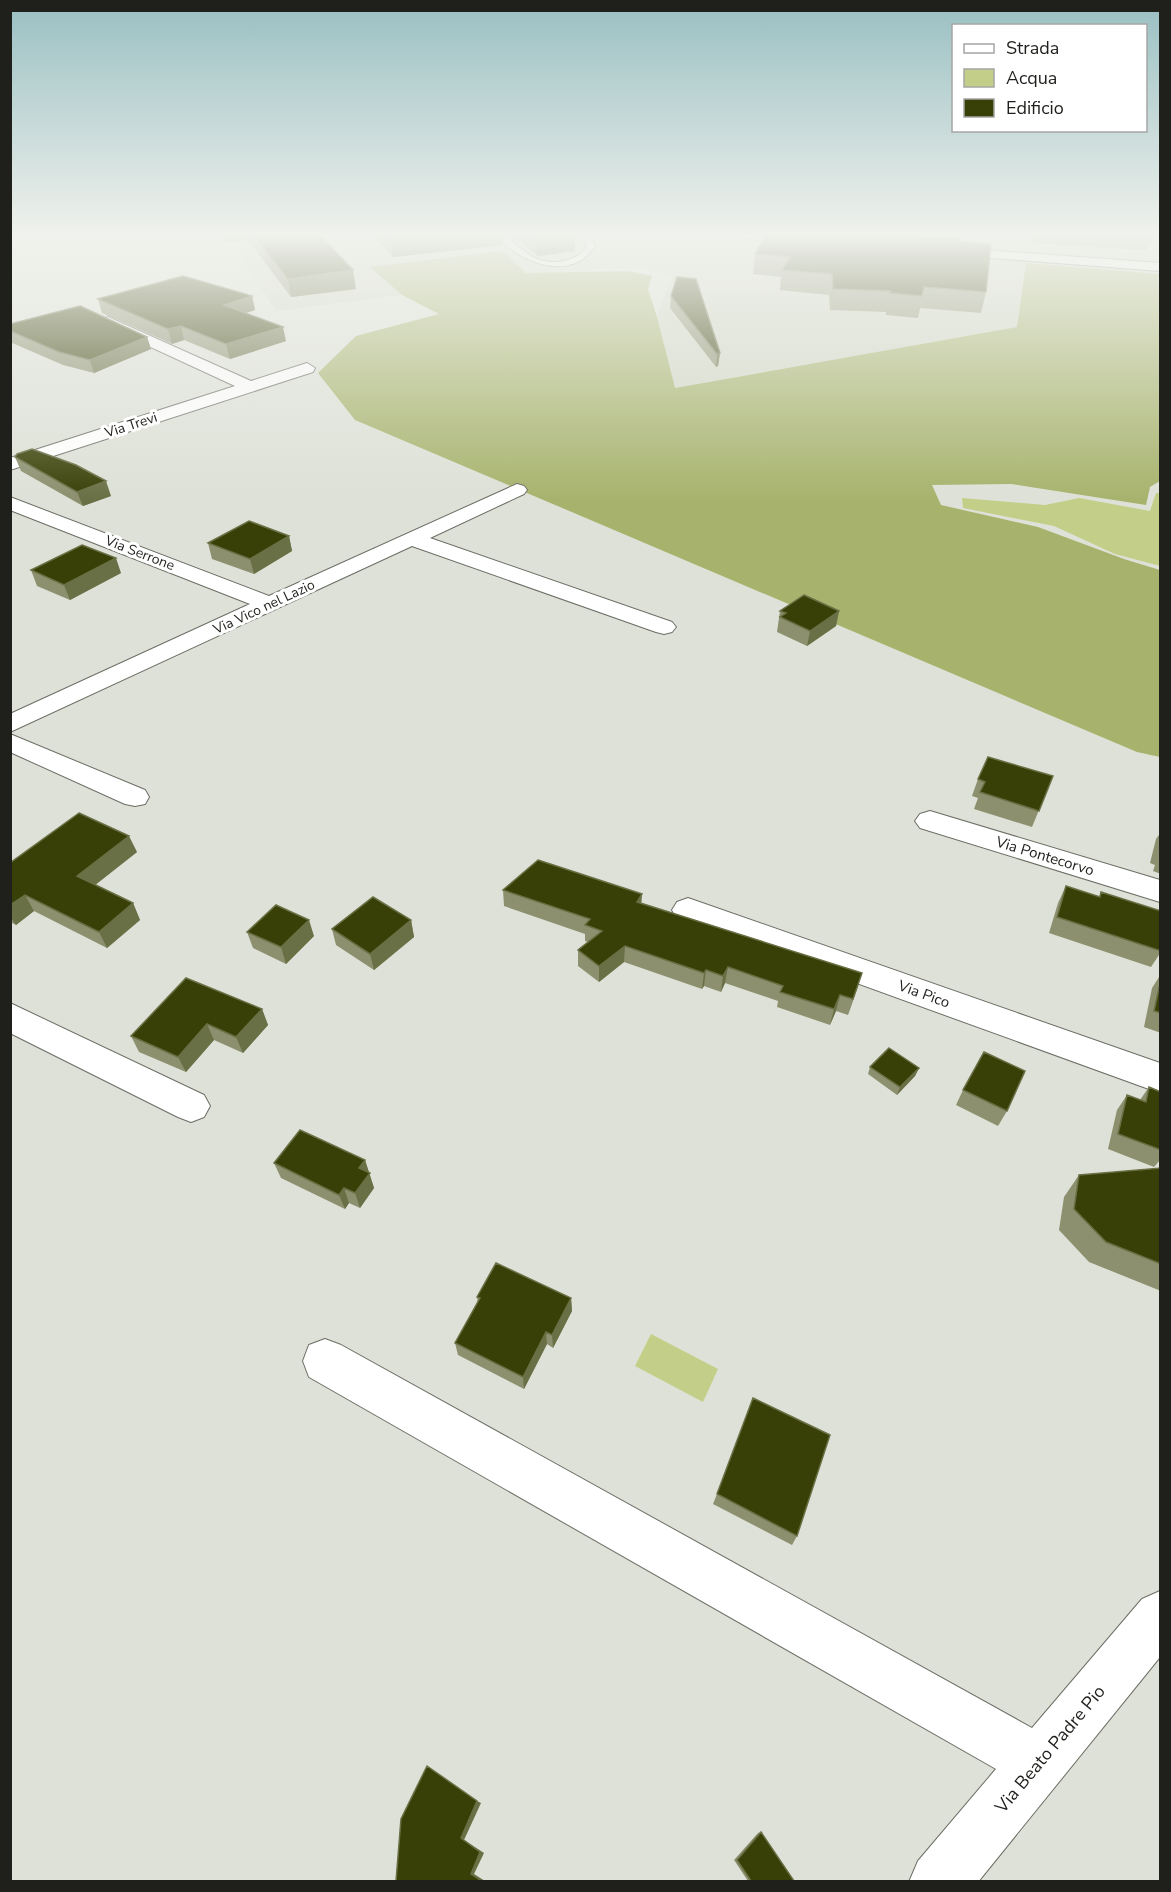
<svg xmlns="http://www.w3.org/2000/svg" width="1171" height="1892" font-family="'Nunito Sans',sans-serif">
  <rect width="100%" height="100%" fill="#dee1d7"/>
  <path fill="#d3d7c6" d="M 232,235 L 1160,235 L 1160,274 L 1026,263 L 1017,327 L 674,388 L 657,315 L 672,276 L 635,267 L 526,273 L 503,252 L 371,267 L 402,295 L 276,311 L 241,257 Z"/>
  <path fill="#a7b36d" d="M 503,251 L 526,273 L 628,271 L 652,276 L 648,289 L 657,317 L 675,388 L 1017,327 L 1026,263 L 1160,274 L 1160,481 L 1150,487 L 1146,505 L 1011,484 L 932,485 L 941,505 L 1038,527 L 1124,559 L 1160,570 L 1160,757 L 1137,752 L 355,420 L 318,373 L 356,336 L 439,314 L 402,295 L 370,267 Z"/>
  <path fill="#c3cf88" d="M 1156,493 L 1160,493 L 1160,566 L 1115,554 L 1054,526 L 963,508 L 962,498 L 1045,505 L 1079,498 L 1150,511 Z
    M 651,1334 L 718,1369 L 703,1402 L 635,1366 Z"/>
  <g fill="none" stroke-linecap="round" stroke-linejoin="round">
    <defs>
      <path id="service" d="M 496,235 C 518,235 525,268 564,261 C 574,259 582,254 587,246 L 583,235 L 589,235 L 595,246 C 571,284 518,262 496,235 Z"/>
      <path id="minor" d="M 740,235 C 755,234 806,231 816,240 L 810,244 L 746,239 Z
        M 945,247 L 1160,263 L 1160,271 L 940,254 L 938,251 L 940,248 Z
        M 108,317 L 251,381 L 307,363 L 315,368 L 313,372 L 10,470 L 10,458 L 235,386 L 103,325 L 100,322 L 103,319 Z
        M 517,484 L 524,486 L 527,490 L 524,494 L 430,538 L 672,622 L 676,627 L 672,632 L 664,634 L 656,632 L 412,546 L 10,732 L 10,714 L 250,604 L 10,510 L 10,497 L 269,596 Z
        M 10,734 L 145,790 L 149,797 L 145,804 L 135,806 L 125,804 L 10,752 Z
        M 930,811 L 1160,880 L 1160,902 L 920,828 L 915,821 L 920,814 Z
        M 688,898 L 1160,1063 L 1160,1093 L 677,918 L 672,910 L 677,902 Z
        M 10,1003 L 204,1095 L 210,1106 L 204,1117 L 191,1122 L 178,1117 L 10,1033 Z
        M 325,1339 L 341,1345 L 1032,1728 L 1142,1599 L 1160,1591 L 1160,1657 L 978,1882 L 909,1882 L 918,1861 L 996,1769 L 309,1377 L 303,1361 L 309,1345 Z"/>
      <path id="secondary" d="M 10,235 L 21,235 L 10,240 Z"/>
    </defs>
    <use href="#service" stroke="#6c6e65" stroke-width="2"/>
    <use href="#minor" stroke="#6c6e65" stroke-width="2"/>
    <use href="#secondary" stroke="#6c6e65" stroke-width="2"/>
    <use href="#service" fill="#fff" fill-rule="evenodd"/>
    <use href="#minor" fill="#fff" fill-rule="evenodd"/>
    <use href="#secondary" fill="#fff" fill-rule="evenodd"/>
  </g>
  <path fill="#8c906f" d="M 220,235 L 320,235 L 356,289 L 291,297 L 248,240 L 226,242 Z
    M 372,235 L 575,235 L 575,251 L 537,256 L 522,243 L 502,235 L 503,245 L 393,257 Z
    M 669,235 L 689,235 L 688,236 Z
    M 766,235 L 960,235 L 959,241 L 986,292 L 981,313 L 920,308 L 918,318 L 886,315 L 886,312 L 830,310 L 829,295 L 780,290 L 781,277 L 753,274 L 755,254 Z
    M 1033,235 L 1154,235 L 1151,243 L 1148,243 L 1146,250 L 1032,243 Z
    M 252,296 L 255,310 L 246,313 L 286,341 L 230,359 L 184,340 L 172,344 L 102,313 L 98,299 Z
    M 671,296 L 720,353 L 718,366 L 716,367 L 670,308 Z
    M 10,324 L 147,337 L 151,349 L 94,373 L 63,365 L 10,342 Z
    M 15,457 L 111,496 L 83,506 L 21,471 Z
    M 289,536 L 292,551 L 254,574 L 212,559 L 208,543 Z
    M 31,570 L 121,573 L 70,600 L 37,586 Z
    M 780,611 L 839,611 L 836,626 L 807,646 L 777,632 Z
    M 1053,776 L 1032,827 L 974,809 L 978,798 L 972,796 L 978,779 Z
    M 1161,832 L 1161,874 L 1153,871 L 1155,865 L 1150,863 L 1156,839 Z
    M 137,852 L 95,885 L 133,903 L 140,920 L 107,948 L 34,911 L 16,925 L 10,922 L 10,863 Z
    M 1066,886 L 1099,897 L 1101,892 L 1161,911 L 1161,952 L 1151,967 L 1049,933 L 1058,903 Z
    M 503,890 L 642,903 L 862,973 L 848,1015 L 836,1011 L 830,1025 L 777,1007 L 778,1001 L 725,983 L 721,992 L 704,986 L 702,989 L 624,962 L 599,982 L 578,966 L 578,950 L 588,942 L 585,941 L 585,934 L 504,906 Z
    M 411,920 L 414,937 L 374,970 L 336,945 L 332,929 Z
    M 247,932 L 314,936 L 286,964 L 253,948 Z
    M 1161,974 L 1161,1033 L 1144,1027 L 1152,988 Z
    M 262,1009 L 268,1025 L 243,1053 L 214,1040 L 186,1072 L 139,1052 L 131,1036 Z
    M 870,1067 L 919,1068 L 915,1076 L 897,1095 L 868,1074 Z
    M 1149,1087 L 1161,1092 L 1161,1159 L 1154,1167 L 1108,1149 L 1117,1110 L 1127,1095 L 1140,1100 Z
    M 963,1090 L 1007,1111 L 998,1126 L 956,1105 Z
    M 365,1160 L 374,1188 L 360,1208 L 349,1203 L 345,1209 L 281,1178 L 274,1163 Z
    M 1161,1168 L 1161,1291 L 1089,1262 L 1059,1230 L 1064,1197 L 1079,1175 Z
    M 477,1297 L 571,1298 L 572,1311 L 553,1348 L 547,1344 L 524,1389 L 458,1355 L 455,1343 L 478,1303 Z
    M 717,1494 L 797,1536 L 792,1545 L 713,1504 Z
    M 761,1832 L 794,1881 L 748,1881 L 734,1860 L 758,1833 Z"/>
  <path fill="#6a7045" d="M 224,235 L 247,235 L 248,240 L 226,242 Z
    M 417,235 L 502,235 L 503,245 L 393,257 L 390,237 Z
    M 546,235 L 575,235 L 575,251 L 537,256 L 536,236 Z
    M 353,270 L 356,289 L 291,297 L 288,279 Z
    M 252,296 L 255,310 L 227,319 L 224,305 Z
    M 181,326 L 184,340 L 172,344 L 168,329 Z
    M 283,327 L 286,341 L 230,359 L 226,344 Z
    M 147,337 L 151,349 L 94,373 L 90,360 Z
    M 720,353 L 718,366 L 716,367 L 717,354 Z
    M 106,481 L 111,496 L 83,506 L 77,492 Z
    M 289,536 L 292,551 L 254,574 L 250,559 Z
    M 116,558 L 121,573 L 70,600 L 64,585 Z
    M 839,611 L 836,626 L 807,646 L 810,631 Z
    M 129,836 L 137,852 L 85,893 L 77,876 Z
    M 642,894 L 641,910 L 637,902 Z
    M 25,895 L 34,911 L 16,925 L 10,916 L 10,905 Z
    M 133,903 L 140,920 L 107,948 L 99,932 Z
    M 309,920 L 314,936 L 286,964 L 281,947 Z
    M 411,920 L 414,937 L 374,970 L 370,954 Z
    M 625,946 L 624,962 L 599,982 L 599,966 Z
    M 728,967 L 725,983 L 721,992 L 723,976 Z
    M 706,970 L 704,986 L 702,989 L 704,973 Z
    M 862,973 L 857,989 L 848,1015 L 853,999 Z
    M 840,995 L 836,1011 L 830,1025 L 834,1009 Z
    M 262,1009 L 268,1025 L 243,1053 L 236,1037 Z
    M 207,1024 L 214,1040 L 186,1072 L 178,1057 Z
    M 919,1068 L 915,1076 L 897,1095 L 900,1087 Z
    M 365,1160 L 374,1188 L 360,1208 L 355,1193 L 359,1168 Z
    M 344,1188 L 349,1203 L 345,1209 L 339,1195 Z
    M 571,1298 L 572,1311 L 553,1348 L 552,1335 Z
    M 546,1332 L 547,1344 L 524,1389 L 523,1377 Z
    M 477,1801 L 481,1803 L 464,1840 L 484,1853 L 474,1874 L 485,1881 L 482,1881 L 471,1874 L 461,1838 Z"/>
  <path fill="#394007" stroke="#6a7045" stroke-width="1.5" d="M 253,235 L 320,235 L 353,270 L 288,279 Z
    M 388,235 L 417,235 L 390,237 Z
    M 766,235 L 914,235 L 960,238 L 959,241 L 991,244 L 986,292 L 924,287 L 922,296 L 890,293 L 891,291 L 833,289 L 832,274 L 782,270 L 790,257 L 755,254 Z
    M 183,276 L 252,296 L 224,305 L 283,327 L 226,344 L 181,326 L 168,329 L 98,299 Z
    M 677,277 L 696,279 L 720,353 L 717,354 L 671,296 Z
    M 80,306 L 147,337 L 90,360 L 59,352 L 10,331 L 10,324 Z
    M 32,449 L 76,465 L 106,481 L 77,492 L 15,457 L 17,454 Z
    M 249,521 L 289,536 L 250,559 L 208,543 Z
    M 82,545 L 116,558 L 64,585 L 31,570 Z
    M 804,595 L 839,611 L 810,631 L 780,617 L 786,613 L 780,611 Z
    M 988,757 L 1053,776 L 1039,811 L 980,792 L 985,782 L 978,779 Z
    M 79,813 L 129,836 L 77,876 L 133,903 L 99,932 L 25,895 L 10,905 L 10,863 Z
    M 538,860 L 642,894 L 637,902 L 862,973 L 853,999 L 840,995 L 834,1009 L 780,992 L 783,986 L 728,967 L 723,976 L 706,970 L 704,973 L 625,946 L 599,966 L 578,950 L 602,931 L 585,925 L 590,919 L 503,890 Z
    M 1066,886 L 1100,897 L 1101,892 L 1161,911 L 1161,951 L 1057,917 Z
    M 373,897 L 411,920 L 370,954 L 332,929 Z
    M 276,905 L 309,920 L 281,947 L 247,932 Z
    M 186,978 L 262,1009 L 236,1037 L 207,1024 L 178,1057 L 131,1036 Z
    M 1161,979 L 1161,1013 L 1154,1011 Z
    M 889,1048 L 919,1068 L 900,1087 L 870,1067 Z
    M 984,1052 L 1025,1071 L 1007,1111 L 963,1090 Z
    M 1149,1087 L 1161,1092 L 1161,1150 L 1118,1134 L 1127,1095 L 1146,1102 Z
    M 300,1130 L 365,1160 L 359,1168 L 370,1173 L 355,1193 L 344,1188 L 339,1195 L 274,1163 Z
    M 1161,1168 L 1161,1264 L 1106,1242 L 1074,1209 L 1079,1175 Z
    M 496,1263 L 571,1298 L 552,1335 L 546,1332 L 523,1377 L 455,1343 L 480,1298 L 477,1297 Z
    M 753,1398 L 830,1435 L 797,1536 L 717,1494 Z
    M 427,1766 L 477,1801 L 461,1838 L 480,1852 L 471,1874 L 482,1881 L 396,1881 L 401,1819 Z
    M 761,1832 L 794,1881 L 751,1881 L 737,1860 Z"/>
  <linearGradient id="sky" x2="0" y2="1"><stop stop-color="#99bfc2"/><stop offset="0.47" stop-color="#f0f2ed"/><stop offset="1" stop-color="#f0f2ed" stop-opacity="0"/></linearGradient>
  <rect width="1171" height="499" fill="url(#sky)"/>
  <g text-anchor="middle" dominant-baseline="central" stroke-width="6" stroke-linejoin="round" paint-order="stroke">
    <g font-size="14" fill="#1f201c" stroke="#fff">
      <text transform="translate(131 425) rotate(-18)">Via Trevi</text>
      <text transform="translate(140 553) rotate(21)">Via Serrone</text>
      <text transform="translate(264 607) rotate(-25)">Via Vico nel Lazio</text>
    </g>
    <g font-size="15" fill="#1f201c" stroke="#fff">
      <text transform="translate(1045 856) rotate(17)">Via Pontecorvo</text>
      <text transform="translate(924 994) rotate(20)">Via Pico</text>
    </g>
    <g font-size="18" fill="#1f201c" stroke="#fff">
      <text transform="translate(1050 1749) rotate(-50)">Via Beato Padre Pio</text>
    </g>
  </g>
  <rect width="1171" height="1892" fill="none" stroke="#1f201c" stroke-width="24"/>
  <rect x="952" y="24" width="195" height="108" fill="#ffffff" stroke="#a5a6a4" stroke-width="1.5"/>
  <rect x="964" y="44" width="30" height="9" fill="#ffffff" stroke="#a5a6a4" stroke-width="1.5"/>
  <text x="1006" y="54" font-size="18" fill="#1f201c">Strada</text>
  <rect x="964" y="69" width="30" height="18" fill="#c3cf88" stroke="#a5a6a4" stroke-width="1.5"/>
  <text x="1006" y="84" font-size="18" fill="#1f201c">Acqua</text>
  <rect x="964" y="99" width="30" height="18" fill="#394007" stroke="#a5a6a4" stroke-width="1.5"/>
  <text x="1006" y="114" font-size="18" fill="#1f201c">Edificio</text>
</svg>
